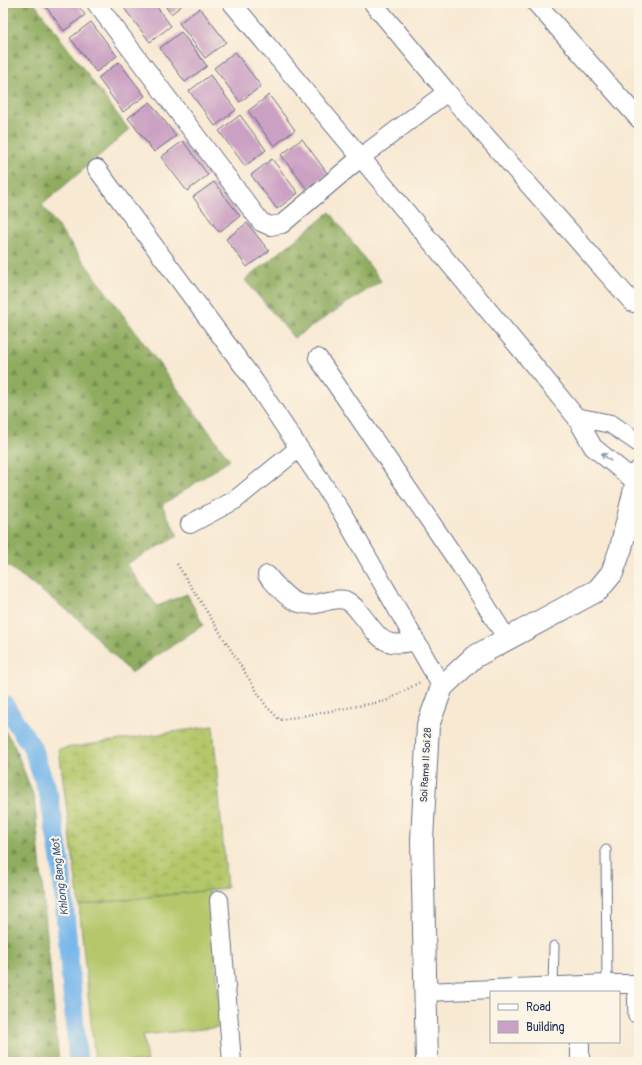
<svg xmlns="http://www.w3.org/2000/svg" width="642" height="1065" font-family="Pangolin,sans-serif">
  <defs>
    <pattern id="forest-firs" width="22" height="20" patternUnits="userSpaceOnUse"><rect width="22" height="20" fill="#8fac5e"/><path d="M5 1l3.5 6h-7zM16 11l3.5 6h-7z" fill="#748c51"/></pattern>
    <pattern id="wetland-marsh" width="20" height="14" patternUnits="userSpaceOnUse"><rect width="20" height="14" fill="#b4c76a"/><path d="M1 5h8M5 5V1M11 12h8M15 12V8" fill="none" stroke="#9aab5e"/></pattern>
  </defs>
  <rect width="100%" height="100%" fill="#fcf5e5"/>
  <filter id="ink" filterUnits="userSpaceOnUse"><feTurbulence type="fractalNoise" baseFrequency=".025" numOctaves="2"/><feDisplacementMap in="SourceGraphic" scale="8" xChannelSelector="R" yChannelSelector="G"/><feConvolveMatrix kernelMatrix="1 2 1 2 8 2 1 2 1" color-interpolation-filters="sRGB"/></filter>
  <filter id="wash" filterUnits="userSpaceOnUse"><feTurbulence type="fractalNoise" baseFrequency=".012" numOctaves="4" result="noise"/><feDisplacementMap in="SourceGraphic" scale="16" xChannelSelector="R" yChannelSelector="G"/><feGaussianBlur stdDeviation="0.9" result="paint"/><feColorMatrix in="noise" values="0 0 0 0 0 0 0 0 0 0 0 0 0 0 0 0 0 1.4 0 .05"/><feComposite in="paint" operator="in"/></filter>
  <g filter="url(#wash)">
    <rect width="100%" height="100%" fill="#f8e9d3"/>
    <path fill="#b4c76a" stroke="#687b64" d="M 209,890 L 222,1027 L 143,1035 L 147,1062 L 95,1062 L 79,905 Z"/>
    <path fill="url(#forest-firs)" stroke="#556e5e" d="M 3,3 L 34,3 L 129,130 L 42,205 L 230,460 L 162,505 L 178,536 L 126,564 L 157,606 L 187,594 L 203,625 L 131,673 L 76,617 L 3,562 Z
      M 330,212 L 381,281 L 294,338 L 245,280 Z
      M 3,728 L 14,745 L 34,797 L 59,1062 L 5,1062 L 3,1043 Z"/>
    <path fill="url(#wetland-marsh)" stroke="#687b64" d="M 213,726 L 227,888 L 79,905 L 59,749 Z"/>
    <g fill="none" stroke-linecap="round" stroke-linejoin="round">
      <path stroke="#78b7eb" stroke-width="19" d="M 3,703 L 32,747 L 49,796 L 61,866 L 78,1062"/>
    </g>
    <g id="blocks">
      <path fill="#caa0c3" d="M 43,3 L 76,3 L 85,15 L 64,31 Z
        M 130,3 L 154,3 L 171,26 L 150,42 L 124,8 Z
        M 163,3 L 185,3 L 171,14 Z
        M 200,8 L 226,42 L 205,58 L 179,23 Z
        M 91,22 L 117,56 L 96,72 L 70,38 Z
        M 181,32 L 207,66 L 185,82 L 160,48 Z
        M 235,52 L 261,86 L 240,102 L 214,68 Z
        M 119,62 L 145,96 L 123,112 L 98,78 Z
        M 210,75 L 236,110 L 215,126 L 189,91 Z
        M 269,95 L 295,130 L 274,146 L 248,111 Z
        M 150,102 L 176,136 L 154,152 L 128,118 Z
        M 240,115 L 266,150 L 245,166 L 219,131 Z
        M 302,139 L 328,174 L 307,189 L 281,155 Z
        M 183,141 L 208,175 L 187,191 L 161,157 Z
        M 272,159 L 298,193 L 277,209 L 251,175 Z
        M 214,182 L 240,216 L 219,232 L 193,197 Z
        M 247,223 L 269,251 L 247,267 L 226,239 Z"/>
    </g>
  </g>
  <g filter="url(#ink)">
    <use href="#blocks" fill-opacity="0" stroke="#687087" stroke-width="1"/>
    <g fill="none" stroke-linecap="round" stroke-linejoin="round">
      <defs>
        <path id="lane" d="M 606,850 L 607,984
          M 632,984 L 633,1017
          M 553,988 L 554,946"/>
        <path id="street" d="M 96,3 L 261,222 L 270,226 L 282,224 L 360,158 L 447,92
          M 232,3 L 523,352 L 576,417 L 593,447 L 636,482
          M 373,3 L 447,92 L 633,303
          M 536,3 L 639,119
          M 97,169 L 255,382 L 341,511 L 442,687
          M 318,358 L 467,575 L 507,639
          M 576,417 L 611,424 L 639,443
          M 190,524 L 235,500 L 299,448
          M 267,575 C 283,593 294,610 320,603 C 327,601 338,598 345,600 C 350,602 356,608 359,612 C 379,635 380,650 416,641
          M 219,900 L 232,1062
          M 426,992 L 607,984 L 639,984
          M 580,1042 L 580,1062"/>
        <path id="secondary" d="M 427,1062 L 422,840 L 428,725 L 442,687 L 474,657 L 598,590 L 612,573 L 621,548 L 639,472"/>
      </defs>
      <use href="#lane" stroke="#687087" stroke-width="11"/>
      <use href="#street" stroke="#687087" stroke-width="20"/>
      <use href="#secondary" stroke="#687087" stroke-width="24"/>
      <path stroke="#687087" stroke-width="2.5" stroke-dasharray="1 3" stroke-linecap="butt" d="M 177,564 L 266,706 L 280,720 L 386,701 L 420,682"/>
      <use href="#lane" stroke="#fff" stroke-width="9"/>
      <use href="#street" stroke="#fff" stroke-width="18"/>
      <use href="#secondary" stroke="#fff" stroke-width="22"/>
    </g>
    <defs><path id="oneway-shaft" d="M-6 0H5M1.5-3L5.5 0L1.5 3" fill="none" stroke-width="1.6" stroke-linecap="round" stroke-linejoin="round"/></defs>
    <use stroke="#8d97ae" href="#oneway-shaft" transform="translate(606 457) rotate(-140)"/>
  </g>
  <g text-anchor="middle" dominant-baseline="central" stroke-width="4" stroke-linejoin="round" paint-order="stroke">
    <g font-size="10" fill="#1b2f5e" stroke="#fcf5e5">
      <text transform="translate(426 765) rotate(-87)">Soi Rama II Soi 28</text>
    </g>
    <g font-size="11" font-style="italic" fill="#375888" stroke="#fcf5e5">
      <text transform="translate(60 877) rotate(-97)">Khlong Bang Mot</text>
    </g>
  </g>
  <rect width="642" height="1065" fill="none" stroke="#fcf5e5" stroke-width="16"/>
  <rect x="490" y="991" width="130" height="52" fill="#fcf5e5" stroke="#a2a6af"/>
  <rect x="498" y="1004" width="20" height="6" fill="#ffffff" stroke="#a2a6af"/>
  <text x="526" y="1011" font-size="12" fill="#1b2f5e">Road</text>
  <rect x="498" y="1021" width="20" height="12" fill="#caa0c3" stroke="#a2a6af"/>
  <text x="526" y="1031" font-size="12" fill="#1b2f5e">Building</text>
</svg>
